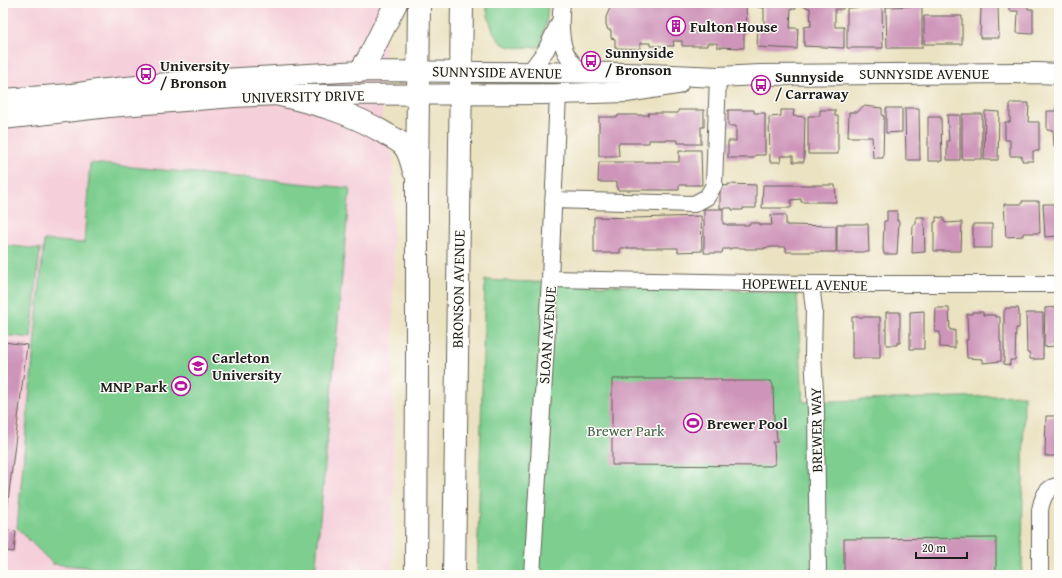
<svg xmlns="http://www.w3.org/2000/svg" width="1062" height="578" font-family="'Gentium Book Plus',serif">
  <rect width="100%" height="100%" fill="#fdfcf7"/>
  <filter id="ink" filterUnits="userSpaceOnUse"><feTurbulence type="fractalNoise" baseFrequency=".025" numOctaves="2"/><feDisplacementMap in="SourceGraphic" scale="8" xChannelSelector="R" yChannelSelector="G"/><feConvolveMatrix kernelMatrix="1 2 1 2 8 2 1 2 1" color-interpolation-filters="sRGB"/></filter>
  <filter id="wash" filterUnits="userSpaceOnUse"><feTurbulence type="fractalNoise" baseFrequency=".012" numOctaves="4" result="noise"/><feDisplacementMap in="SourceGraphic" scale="16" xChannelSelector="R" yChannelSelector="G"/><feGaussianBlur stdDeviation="0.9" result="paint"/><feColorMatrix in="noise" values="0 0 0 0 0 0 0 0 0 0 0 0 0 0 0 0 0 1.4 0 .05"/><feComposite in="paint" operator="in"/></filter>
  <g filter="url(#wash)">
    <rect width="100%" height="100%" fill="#ebe2c1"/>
    <path fill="#f5cfda" d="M 3,3 L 387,3 L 381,131 L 393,157 L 393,575 L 3,575 Z"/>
    <path fill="#7dce8f" stroke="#4c7556" d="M 486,3 L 548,3 L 547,18 L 540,47 C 531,47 512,49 505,45 C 493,40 487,15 486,3 Z
      M 90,163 L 350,188 L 315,575 L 172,575 L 53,564 L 17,528 L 44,240 L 84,243 Z
      M 3,245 L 40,249 L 31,338 L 3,335 Z
      M 485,280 L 797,293 L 803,402 L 1024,395 L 1022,575 L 477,575 Z"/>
    <g id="blocks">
      <path fill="#ce94b9" d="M 610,3 L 745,3 L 746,5 L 747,32 L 744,34 L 744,48 L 717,47 L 717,43 L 707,43 L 707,46 L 682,46 L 682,41 L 673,41 L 674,46 L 650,46 L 650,43 L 640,43 L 640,49 L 615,48 L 615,39 L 611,38 L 611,30 L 608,30 L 606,24 L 606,17 L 610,8 Z
        M 757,3 L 796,3 L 796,9 L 791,9 L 790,28 L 798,28 L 797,49 L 757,47 L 758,26 L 764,27 L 764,8 L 757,7 Z
        M 804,3 L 843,3 L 843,9 L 835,9 L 835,27 L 844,27 L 844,48 L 804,46 L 804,27 L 811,26 L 810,8 L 804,7 Z
        M 1009,3 L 1028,3 L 1028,9 L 1033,9 L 1033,34 L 1017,33 L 1018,11 L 1009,11 Z
        M 922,6 L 922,48 L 887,48 L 886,7 Z
        M 986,6 L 998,6 L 999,38 L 980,38 L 981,7 L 986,7 Z
        M 882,7 L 883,48 L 847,48 L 847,8 Z
        M 924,16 L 962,16 L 962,44 L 924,44 Z
        M 1010,103 L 1029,103 L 1028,122 L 1039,122 L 1039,151 L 1033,151 L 1033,161 L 1022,161 L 1022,156 L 1010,156 L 1010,140 L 1005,140 L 1005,122 L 1010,122 Z
        M 863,106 L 882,108 L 882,116 L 884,116 L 883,158 L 873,158 L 872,137 L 848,137 L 849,112 L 858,112 Z
        M 1056,106 L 1059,106 L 1059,147 L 1054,147 L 1053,130 L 1047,130 L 1047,111 L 1055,111 Z
        M 886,108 L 902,108 L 902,132 L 886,133 Z
        M 905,108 L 919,108 L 920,160 L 906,160 Z
        M 678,110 L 704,110 L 704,127 L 701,127 L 701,144 L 686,144 L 686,143 L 678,143 L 678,140 L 649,140 L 649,143 L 618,143 L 619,156 L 599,156 L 599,117 L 618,117 L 618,115 L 649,115 L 648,113 L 678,113 Z
        M 728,110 L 754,110 L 754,113 L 765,113 L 765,155 L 755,155 L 754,158 L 728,158 L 728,141 L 736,141 L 736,126 L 728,126 Z
        M 781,110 L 794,110 L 793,116 L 805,117 L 804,162 L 793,162 L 793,156 L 780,156 L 781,162 L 770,162 L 769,117 L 781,116 Z
        M 820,110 L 835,110 L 835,116 L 838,116 L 838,154 L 808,154 L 808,116 L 820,116 Z
        M 985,111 L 999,112 L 998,160 L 984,160 Z
        M 962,114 L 982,114 L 982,159 L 962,159 Z
        M 947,115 L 960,115 L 960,160 L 947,160 L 947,141 L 949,141 Z
        M 928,117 L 941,117 L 942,161 L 928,161 Z
        M 686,150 L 701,150 L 702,185 L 679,185 L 679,190 L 617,190 L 617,182 L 598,182 L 599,162 L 679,162 L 679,151 L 686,151 Z
        M 728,184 L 756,185 L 756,208 L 743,208 L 743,210 L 732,210 L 732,208 L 720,208 L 720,185 L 728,186 Z
        M 763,185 L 835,185 L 836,202 L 801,202 L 801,199 L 791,200 L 791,208 L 762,208 Z
        M 1022,201 L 1039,201 L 1040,233 L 1023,233 L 1023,236 L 1006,237 L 1004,204 L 1022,204 Z
        M 1043,204 L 1059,204 L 1059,236 L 1045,237 Z
        M 704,209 L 723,209 L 723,224 L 727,224 L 727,225 L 749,225 L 749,223 L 760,223 L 760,225 L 772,225 L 771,215 L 786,215 L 786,225 L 836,226 L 836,252 L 786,252 L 786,247 L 772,247 L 764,248 L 764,249 L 745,249 L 745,248 L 731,248 L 731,249 L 723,249 L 722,253 L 704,253 Z
        M 887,211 L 897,211 L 897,221 L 899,221 L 897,254 L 884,254 L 883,249 L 884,221 L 887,221 Z
        M 701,216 L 702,251 L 678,252 L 678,248 L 620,248 L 620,253 L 594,253 L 594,217 L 634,218 Z
        M 916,217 L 924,217 L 925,252 L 912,253 L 913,224 L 916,224 Z
        M 936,217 L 944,218 L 944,222 L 946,223 L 962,222 L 961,251 L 934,251 L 934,222 L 936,222 Z
        M 837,224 L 868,224 L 869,252 L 837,252 Z
        M 973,224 L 992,224 L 992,248 L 973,248 Z
        M 1057,307 L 1058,338 L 1055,338 L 1055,346 L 1044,347 L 1045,308 Z
        M 936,308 L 949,308 L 950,330 L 955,330 L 955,348 L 940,347 L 940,332 L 935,332 Z
        M 1006,308 L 1018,308 L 1019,312 L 1019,328 L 1016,328 L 1015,360 L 1010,360 L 1010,365 L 1004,364 L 1004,312 Z
        M 924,311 L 924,349 L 910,349 L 910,312 Z
        M 886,312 L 900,312 L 900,343 L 897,343 L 897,345 L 886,345 Z
        M 972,312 L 983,312 L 983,315 L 995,315 L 995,317 L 1000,317 L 1000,342 L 1001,342 L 1001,361 L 983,363 L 983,359 L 967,358 L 966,340 L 968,340 L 967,314 L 972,314 Z
        M 1026,313 L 1043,313 L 1043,359 L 1030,359 L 1030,353 L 1027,353 Z
        M 852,317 L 880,317 L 880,358 L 852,358 Z
        M 3,342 L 27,345 L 5,526 L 3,525 Z
        M 612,379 L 721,379 L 721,381 L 771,381 L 773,385 L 774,422 L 772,425 L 776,425 L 777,442 L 772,442 L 774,445 L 775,464 L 771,466 L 612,465 Z
        M 1046,416 L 1059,416 L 1059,456 L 1045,456 Z
        M 8,530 L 16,531 L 14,552 L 6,551 Z
        M 996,538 L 996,575 L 844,575 L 844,539 Z"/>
    </g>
  </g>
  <g filter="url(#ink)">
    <use href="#blocks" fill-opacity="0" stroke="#646156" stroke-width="1"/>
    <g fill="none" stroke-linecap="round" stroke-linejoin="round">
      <defs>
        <path id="minor" d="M 562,3 C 560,17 560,41 566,53 C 570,61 576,67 582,73
          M 529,73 L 546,50 L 560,21
          M 553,200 L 694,204 L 707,197 L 714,185 L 718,77
          M 550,279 L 811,284 L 1059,284
          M 811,284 L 814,309 L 813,354 L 816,411 L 818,575
          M 532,575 L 550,279 L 558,94
          M 1040,575 L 1040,510 C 1042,499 1046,486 1059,486"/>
        <path id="tertiary" d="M 3,99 L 71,94 L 96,90 L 188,81 L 360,71 L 627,73 L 718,77 L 760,75 L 1037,73 L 1059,74
          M 3,119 L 109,107 L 234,97 L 280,95 L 558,94 L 628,92 L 678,84"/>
        <path id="primary" d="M 360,71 L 368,59 L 396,3
          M 280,95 C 319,104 352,113 386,134 C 392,138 399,140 404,146 C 410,153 411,162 414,171
          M 416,575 L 417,360 L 417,182 L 419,3
          M 454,575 L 462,3"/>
      </defs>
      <use href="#minor" stroke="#646156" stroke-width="18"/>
      <use href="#tertiary" stroke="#646156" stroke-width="22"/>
      <use href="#primary" stroke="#646156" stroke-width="24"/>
      <use href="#minor" stroke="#fff" stroke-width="16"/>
      <use href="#tertiary" stroke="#fff" stroke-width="20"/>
      <use href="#primary" stroke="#fff" stroke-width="22"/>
    </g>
  </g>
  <defs>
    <symbol id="building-ring" viewBox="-11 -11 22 22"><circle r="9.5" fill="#fdfcf7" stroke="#b5179e" stroke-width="1.5"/><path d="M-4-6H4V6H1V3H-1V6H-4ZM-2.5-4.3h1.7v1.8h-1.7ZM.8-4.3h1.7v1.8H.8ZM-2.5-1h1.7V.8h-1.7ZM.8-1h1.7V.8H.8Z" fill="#b5179e"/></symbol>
    <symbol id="bus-ring" viewBox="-11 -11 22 22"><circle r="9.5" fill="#fdfcf7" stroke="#b5179e" stroke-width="1.5"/><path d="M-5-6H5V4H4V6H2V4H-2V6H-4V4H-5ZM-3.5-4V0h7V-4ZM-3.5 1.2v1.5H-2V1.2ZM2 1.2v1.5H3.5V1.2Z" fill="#b5179e"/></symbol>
    <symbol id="university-ring" viewBox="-11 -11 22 22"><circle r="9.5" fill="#fdfcf7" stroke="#b5179e" stroke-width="1.5"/><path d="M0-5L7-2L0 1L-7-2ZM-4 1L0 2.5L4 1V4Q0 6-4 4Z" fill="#b5179e"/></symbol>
    <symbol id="stadium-ring" viewBox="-11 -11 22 22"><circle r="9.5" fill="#fdfcf7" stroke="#b5179e" stroke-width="1.5"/><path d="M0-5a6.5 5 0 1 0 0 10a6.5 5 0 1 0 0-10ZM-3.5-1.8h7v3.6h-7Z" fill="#b5179e"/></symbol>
  </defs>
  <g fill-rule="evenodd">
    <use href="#building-ring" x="665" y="15" width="22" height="22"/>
    <use href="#bus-ring" x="580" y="50" width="22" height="22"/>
    <use href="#bus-ring" x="135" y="63" width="22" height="22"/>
    <use href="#bus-ring" x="750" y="74" width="22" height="22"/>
    <use href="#university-ring" x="187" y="355" width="22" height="22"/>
    <use href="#stadium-ring" x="170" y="375" width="22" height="22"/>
    <use href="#stadium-ring" x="682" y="412" width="22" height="22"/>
  </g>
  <g text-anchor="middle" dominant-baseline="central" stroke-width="3" stroke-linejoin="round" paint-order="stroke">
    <g font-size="15" font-weight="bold" fill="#1c1c1c" stroke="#fdfcf7" text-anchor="start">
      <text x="690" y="26">Fulton House</text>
      <text x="605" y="52">Sunnyside<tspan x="605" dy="17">/ Bronson</tspan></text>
      <text x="160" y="65">University<tspan x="160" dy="17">/ Bronson</tspan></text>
      <text x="775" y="76">Sunnyside<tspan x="775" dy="17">/ Carraway</tspan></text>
      <text x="212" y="357">Carleton<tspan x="212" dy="17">University</tspan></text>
      <text x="167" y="386" text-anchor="end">MNP Park</text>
      <text x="707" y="423">Brewer Pool</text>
    </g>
    <g font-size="15" fill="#1c1c1c" stroke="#fdfcf7">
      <text transform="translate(497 72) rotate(1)">SUNNYSIDE AVENUE</text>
      <text x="924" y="73">SUNNYSIDE AVENUE</text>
      <text transform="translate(303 96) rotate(-1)">UNIVERSITY DRIVE</text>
      <text transform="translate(805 284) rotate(1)">HOPEWELL AVENUE</text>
      <text transform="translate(458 289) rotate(-89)">BRONSON AVENUE</text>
      <text transform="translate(547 335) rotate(-86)">SLOAN AVENUE</text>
      <text transform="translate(816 430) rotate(-91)">BREWER WAY</text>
    </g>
    <g font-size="15" fill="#43634a" stroke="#fdfcf7">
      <text x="626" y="430">Brewer Park</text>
    </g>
  </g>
  <rect width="1062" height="578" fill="none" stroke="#fdfcf7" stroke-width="16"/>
  <path d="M916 552v6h51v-6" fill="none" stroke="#1c1c1c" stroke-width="2"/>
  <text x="922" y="552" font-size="12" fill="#1c1c1c" stroke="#fdfcf7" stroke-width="3" paint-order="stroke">20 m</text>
</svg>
